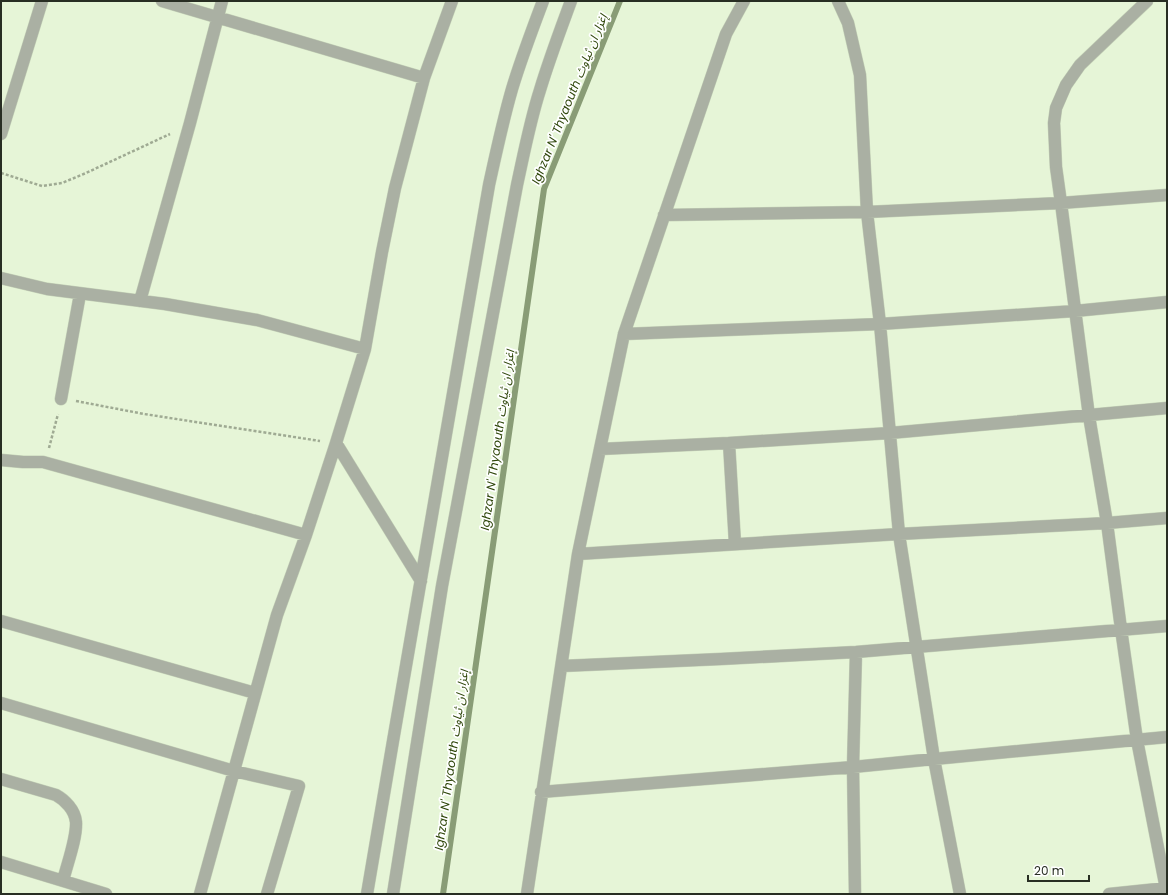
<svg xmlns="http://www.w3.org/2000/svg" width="1168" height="895" font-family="Poppins,'Noto Sans Arabic',sans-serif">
  <rect width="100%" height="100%" fill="#e6f5d7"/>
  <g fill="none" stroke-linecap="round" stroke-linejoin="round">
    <path stroke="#899c76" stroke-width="6" d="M 443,894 L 544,189 L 620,1"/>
    <defs>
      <path id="minor" d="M 162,1 L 424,78
        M 838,1 L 848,23 L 860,75 L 867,212 L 880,324 L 899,534 L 934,759 L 960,894
        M 1147,1 L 1080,65 L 1066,85 L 1056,108 L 1054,123 L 1056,167 L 1061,203 L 1089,416 L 1107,523 L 1121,629 L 1137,740 L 1167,894
        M 1,134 L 42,1
        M 664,215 L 867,212 L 1061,203 L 1167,195
        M 1,278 L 47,289 L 165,304 L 257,320 L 365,349
        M 140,301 L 190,123 L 222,1
        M 624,334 L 880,324 L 1075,311 L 1167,302
        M 61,399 L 80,294
        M 729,443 L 735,544
        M 600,449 L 729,443 L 890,433 L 1167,408
        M 1,460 L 23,462 L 43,462 L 306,535
        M 578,554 L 899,534 L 1107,523 L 1167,518
        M 421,581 L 336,443 L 365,349 L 382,252 L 395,188 L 424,78 L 452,1
        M 1,621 L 255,693
        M 562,666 L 721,659 L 856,652 L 1167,626
        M 1,703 L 234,771 L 299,786 L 267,894
        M 1,779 L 56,795 C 65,800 75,810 76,822 C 77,838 67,864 63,881
        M 541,792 L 853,767 L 934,759 L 1167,737
        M 1,862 L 106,894
        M 200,894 L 277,615 L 306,535 L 336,443
        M 367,894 L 393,741 L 489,185 C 496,153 503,120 512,89 C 521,59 532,30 543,1
        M 393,894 L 442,586 L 517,185 C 524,153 530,121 540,90 C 549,60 560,31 571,1
        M 527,894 L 578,554 L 624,334 L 726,34 L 744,1
        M 855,894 L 853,767 L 856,652
        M 1109,894 L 1167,888"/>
    </defs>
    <use href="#minor" stroke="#c4d1b7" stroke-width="13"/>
    <path stroke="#9faa93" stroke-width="2.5" stroke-dasharray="3 2" stroke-linecap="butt" d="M 1,173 L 42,186 L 62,183 L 86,173 L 170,134
      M 76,401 L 144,414 L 320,441
      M 49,448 L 58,414"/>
    <use href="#minor" stroke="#aab0a3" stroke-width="12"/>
  </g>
  <g text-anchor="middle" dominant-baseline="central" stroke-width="3.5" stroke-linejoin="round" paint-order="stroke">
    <g font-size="12" font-style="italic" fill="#2e4609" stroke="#fff">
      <text transform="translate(569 99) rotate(-68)">Ighzar N' Thyaouth إغزار ان ثياوث</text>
      <text transform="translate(497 440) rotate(-82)">Ighzar N' Thyaouth إغزار ان ثياوث</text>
      <text transform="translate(451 760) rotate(-82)">Ighzar N' Thyaouth إغزار ان ثياوث</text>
    </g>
  </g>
  <rect width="1168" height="895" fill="none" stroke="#282e23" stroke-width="4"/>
  <path d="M1028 875v6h61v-6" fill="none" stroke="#282e23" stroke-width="2"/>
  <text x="1034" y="875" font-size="12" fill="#282e23" stroke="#ffffff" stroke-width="3" paint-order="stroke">20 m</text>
</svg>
